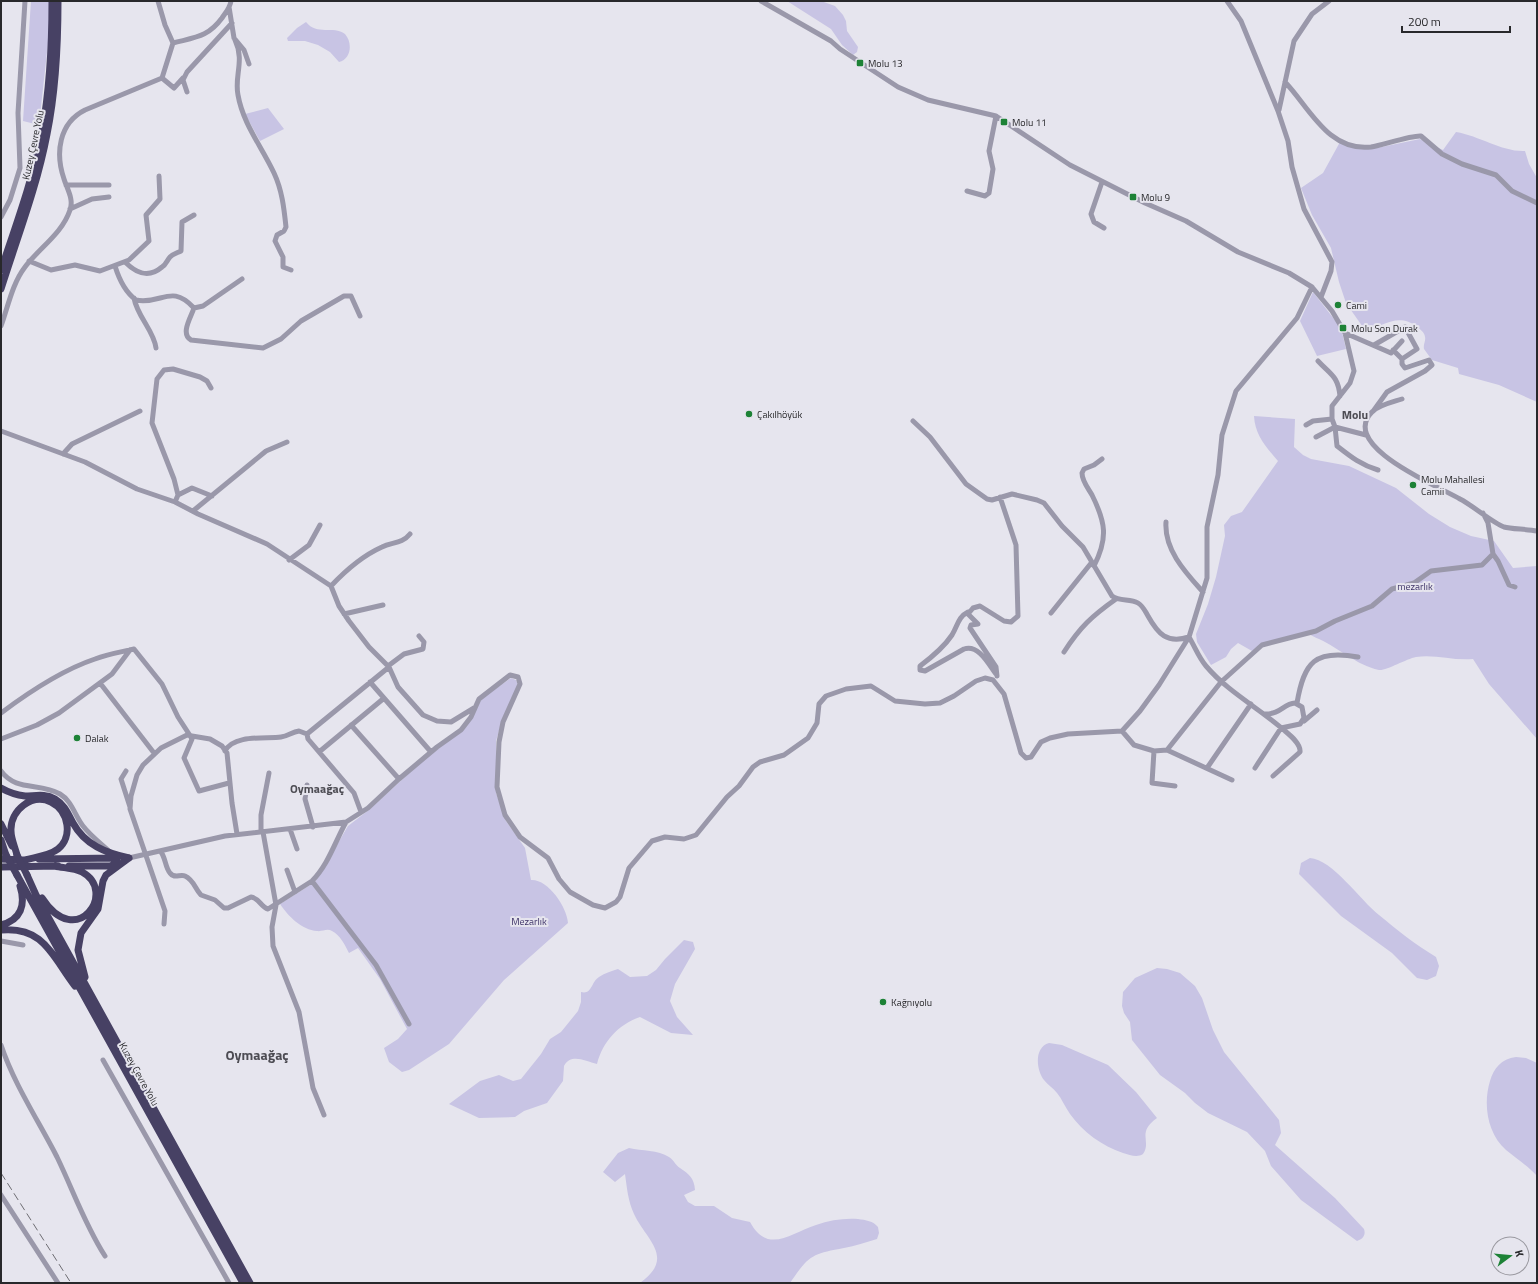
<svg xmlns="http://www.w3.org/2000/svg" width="1538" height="1284" font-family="'Titillium Web',sans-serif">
  <rect width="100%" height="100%" fill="#e6e5ee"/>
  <path fill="#c8c4e4" d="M 31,1 L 49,1 L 49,34 L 39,125 L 23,121 Z
    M 787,1 L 821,1 L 835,6 L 843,15 L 846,21 L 847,31 L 858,47 L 857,52 L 853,55 L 842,45 L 831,29 Z
    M 306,22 C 317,36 333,25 345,34 C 353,43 351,59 339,62 L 330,52 L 318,45 L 305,41 L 288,41 L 287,38 L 297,28 Z
    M 268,108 L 284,129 L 260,141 L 245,114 Z
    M 1456,132 C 1480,136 1502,152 1525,151 L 1529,164 L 1537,178 L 1537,402 L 1499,385 L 1459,374 L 1458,368 L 1432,360 L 1424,349 C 1423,344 1426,341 1425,337 C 1425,333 1420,329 1417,327 C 1400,313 1383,324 1367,333 L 1346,303 L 1339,282 L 1331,248 L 1312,215 L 1301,188 L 1323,173 L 1340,142 L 1377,148 L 1420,139 L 1443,150 Z
    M 1313,292 L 1341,328 L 1346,349 L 1317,356 L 1300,321 Z
    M 1254,416 L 1295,419 L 1294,447 L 1303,455 L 1311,459 L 1349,466 L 1396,488 L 1429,514 L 1450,527 L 1471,536 L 1494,541 L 1513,568 L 1537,566 L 1537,739 L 1489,684 L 1473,659 C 1454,661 1435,654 1416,657 C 1406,659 1386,671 1379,670 C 1356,665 1339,648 1319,639 C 1316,638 1311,635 1308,634 C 1290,632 1268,645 1252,651 L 1238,643 L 1231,649 L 1226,657 L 1211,665 L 1197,642 L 1196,634 L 1208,604 L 1216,577 L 1225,536 L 1224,525 L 1231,516 L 1242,512 L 1278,461 C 1266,447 1255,435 1254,416 Z
    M 511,678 L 516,680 L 518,685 L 501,724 L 496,741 L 496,793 L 506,821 L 525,848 L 531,880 C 548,879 567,907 568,923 L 504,980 L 449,1044 L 409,1070 L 402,1072 L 389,1062 L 384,1048 L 398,1039 L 407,1029 L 380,979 L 358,948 L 349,953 C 345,945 340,935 332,931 C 327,928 322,932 317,931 C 302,930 288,916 280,904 L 315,882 L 348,826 L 370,809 L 418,765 L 463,729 L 479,700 Z
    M 1310,858 C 1332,859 1361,901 1379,915 C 1397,930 1416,945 1436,957 L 1439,966 L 1436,976 L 1427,980 L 1417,978 L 1392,953 L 1341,916 L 1299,874 L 1301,863 Z
    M 684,940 L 693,942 L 695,949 L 675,984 L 670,1001 L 677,1017 L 693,1035 L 671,1033 L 640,1017 C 618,1025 603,1041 597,1064 C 585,1061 571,1053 564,1066 L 563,1081 L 547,1103 L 524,1111 L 515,1117 L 479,1118 L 449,1104 L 480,1081 L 499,1075 L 513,1081 L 521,1079 L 541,1054 L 550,1039 L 561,1032 L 578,1011 L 581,1002 L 581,992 C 592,995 591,982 599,977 C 605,973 612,971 618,969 L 630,977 L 647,976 L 656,970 L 665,959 Z
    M 1157,968 L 1167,969 L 1180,973 L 1195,986 L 1202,998 L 1213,1030 L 1224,1052 L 1279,1120 L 1281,1133 L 1275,1145 L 1335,1198 L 1364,1229 C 1366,1235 1363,1239 1357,1241 L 1301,1200 L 1271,1166 L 1265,1151 L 1247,1132 L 1208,1113 L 1195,1103 L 1185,1093 L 1160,1075 L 1132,1040 L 1130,1022 L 1124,1013 L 1122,1006 L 1123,992 L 1135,978 Z
    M 1049,1043 L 1062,1045 L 1108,1065 L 1136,1092 L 1157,1118 C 1136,1133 1152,1141 1143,1154 C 1137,1158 1130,1155 1123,1153 C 1102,1146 1083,1132 1070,1114 C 1065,1107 1062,1099 1057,1093 C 1053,1088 1048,1085 1044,1080 C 1036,1070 1034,1047 1049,1043 Z
    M 1516,1057 L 1526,1058 L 1537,1063 L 1537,1176 C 1528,1166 1517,1159 1506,1150 C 1487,1133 1483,1104 1490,1081 C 1494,1068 1501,1059 1516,1057 Z
    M 629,1148 C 642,1151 658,1150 669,1157 C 674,1160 676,1166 680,1168 C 689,1174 694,1178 695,1190 L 684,1195 L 688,1202 L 695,1206 L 714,1206 L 732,1218 L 750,1222 C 768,1255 791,1233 816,1225 C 830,1220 844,1218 858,1219 C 866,1220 873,1221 878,1227 L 879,1233 L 877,1239 C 866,1242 855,1246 844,1248 C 812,1254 809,1255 790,1283 L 640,1283 C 676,1257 646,1240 634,1214 C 628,1201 627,1188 625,1174 L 615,1182 L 603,1172 L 618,1153 Z"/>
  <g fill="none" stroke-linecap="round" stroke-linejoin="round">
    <path stroke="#9a98aa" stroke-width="5" d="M 158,1 L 165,25 L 173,43 L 162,78
      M 761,1 L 831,41 L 840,49 L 898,87 L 928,100 L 996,116 L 1070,165 L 1145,203 L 1186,221 L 1238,252 L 1289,273 L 1312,287 L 1332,311 L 1345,333 L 1354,371 L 1350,383 L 1332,406 L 1332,419 L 1335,427 L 1366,435
      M 1227,1 L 1241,21 L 1278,111 L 1288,141 L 1292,167 L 1304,209 L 1332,262 L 1331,271 L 1321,297
      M 229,7 L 234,38 L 244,50 L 249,64
      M 235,40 C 245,61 234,76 238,95 C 243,124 262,147 274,173 C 282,190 284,208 286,227 L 284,231 L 277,235 L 275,241 L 283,257 L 283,267 L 291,270
      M 173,43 C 196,37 208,37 222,18 C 226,12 230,8 231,1
      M 162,78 L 174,88 L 183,78
      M 1285,82 C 1309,107 1328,152 1371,147 C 1383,145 1412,135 1421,136 L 1442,154 L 1462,164 L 1496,175 L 1512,191 L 1537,203
      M 187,92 L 183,80 L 187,72 L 232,23
      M 1279,110 L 1294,41 L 1312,14 L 1329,1
      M 1102,182 L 1091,214 L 1094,222 L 1104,228
      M 66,185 L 109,185
      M 967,191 L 985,196 L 989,193 L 993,169 L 989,151 L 996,116
      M 70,209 L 92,199 L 109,197
      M 1,217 L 10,200 L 20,168 L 18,113 L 25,1
      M 29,261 L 51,270 L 75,265 L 100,271 L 129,260 L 149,241 L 146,215 L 160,199 L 159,176
      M 125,262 C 136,273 148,279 162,267 C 166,265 167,260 170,257 C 173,254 177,253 181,251 L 182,222 L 194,215
      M 115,266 C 119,279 125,292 136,300 C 162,305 171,283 194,308 C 191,317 180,334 191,340 L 263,348 L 281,339 L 301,321 L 344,296 L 351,296 L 360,316
      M 134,298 C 137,316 154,331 156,348
      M 194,308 L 203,306 L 242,279
      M 1,326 C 8,307 12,284 25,267 C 39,248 62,234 70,210 C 74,199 67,189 64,179 C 55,153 59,123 85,110 L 162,78
      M 1345,333 L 1391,353 L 1402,341
      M 1374,345 L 1405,327 L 1417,349 L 1402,359
      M 1318,361 C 1331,375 1338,376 1340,396
      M 1402,399 C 1393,402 1378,405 1372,412 C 1338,446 1440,487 1460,499 C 1472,505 1493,523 1504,527 C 1511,529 1527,529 1537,531
      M 1374,410 L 1387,392 L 1425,371 L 1432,365 L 1429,360 L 1405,368 L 1402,364 L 1402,359 L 1393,350
      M 913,421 L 930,437 L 966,484 L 987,499 L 992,500 L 1012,494 L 1037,500 L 1044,503 L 1062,526 L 1083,547 L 1112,596 C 1120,602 1130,598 1138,603 C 1143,606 1145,611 1148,616 C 1158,634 1167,644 1189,637 C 1195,647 1199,658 1206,666 C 1228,692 1259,708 1285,731 C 1291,736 1301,744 1300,752 L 1273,776
      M 1306,425 L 1313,421 L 1332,419
      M 1,431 L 85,462 L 137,489 L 175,502 L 198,514 L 267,544 L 331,586 L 339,606 L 349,621 L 369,647 L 389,667 L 398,687 L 423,715 L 437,721 L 451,722 L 474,708
      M 1316,437 L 1335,427 L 1337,446 C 1351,457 1361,465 1378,470
      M 63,454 L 72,444 L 140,411
      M 178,495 L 192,488 L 212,496
      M 175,502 L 178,495 L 174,479 L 152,423 L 157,379 L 164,370 L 173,369 L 200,377 L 207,381 L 211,388
      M 193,511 L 266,451 L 287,442
      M 1166,522 C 1164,550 1186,573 1203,592
      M 1493,554 L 1498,561 L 1509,585 L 1515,587
      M 289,560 L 309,545 L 320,525
      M 1094,566 C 1108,538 1106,523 1092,495 C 1088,488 1082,481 1082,473 L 1084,469 L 1094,465 L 1102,459
      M 331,586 C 346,570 362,556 382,547 C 392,542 402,544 410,534
      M 968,612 C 958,617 958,625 952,635 C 944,647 932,657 920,666 L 920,670 L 925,671 L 964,649 C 979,644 989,665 996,674
      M 1051,613 L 1092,562
      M 344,614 L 383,605
      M 1064,652 C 1080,627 1092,616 1116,599
      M 388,666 L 404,654 L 423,649 L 424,642 L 419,636
      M 997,676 L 996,667 L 970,628 L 971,625 L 978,624 L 968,614 L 973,608 L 980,606 L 1004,621 L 1011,622 L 1018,616 L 1016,545 L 1000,497
      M 370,682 L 431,752
      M 100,683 L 154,753
      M 1297,703 C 1304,662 1315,649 1358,657
      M 1,713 C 29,692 62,670 95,659 C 108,654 121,652 134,649 L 162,684 L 178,717 L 189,734
      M 1304,721 L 1317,710
      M 351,725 L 399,779
      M 1122,731 L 1134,745 L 1154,751 L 1167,750 L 1232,780
      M 192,736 L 210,739 L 222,746 L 227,753 L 232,803 L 237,834
      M 1,739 L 37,725 L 59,713 L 112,674 L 130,650
      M 1167,750 L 1221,682 L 1262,645 L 1316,631 L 1335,621 L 1372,606 L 1392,589 L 1414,583 L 1431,571 L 1482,565 L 1493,554 L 1488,523 L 1483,513
      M 225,751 C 234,734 266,739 281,737 C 288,736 292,732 299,731 L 307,734
      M 1154,751 L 1152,783 L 1175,786
      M 319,752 L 383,699
      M 1207,768 L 1251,704
      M 1255,768 L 1281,728 L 1300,724 L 1304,718 L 1302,707 L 1295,703 C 1283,704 1281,714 1265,714
      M 1,771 C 16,792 40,782 60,794 C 72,801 75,816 83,826 C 90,835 99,842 108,850
      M 126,771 L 121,779 L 130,807
      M 307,785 L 305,799 L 313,827
      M 361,812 L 354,793 L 308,739 L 307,734 L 389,667
      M 290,829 L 297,849
      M 261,832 L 261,815 L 269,773
      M 263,832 L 276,905 L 272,927 L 273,946 L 299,1012 L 313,1088 L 324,1115
      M 161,852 C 166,859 165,867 170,873 C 174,879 180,874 185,876 C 194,880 195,889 201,895 L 215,900 L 224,908 L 228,908 L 251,897 C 259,898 261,907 268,909 L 312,881 C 328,865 335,842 346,822
      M 129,858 L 225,836 L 346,822 L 368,808 L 399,779 L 437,747 L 461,730 L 471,717 L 479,699 L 510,675 L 518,677 L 520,684 L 503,722 L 499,742 L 497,787 L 505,815 L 520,837 L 548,858 L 559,879 L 570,892 L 593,905 L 605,908 L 616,902 L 620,897 L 629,868 L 652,841 L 665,837 L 684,839 L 696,835 L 727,797 L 739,786 L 753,767 L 760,762 L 784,755 L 808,738 L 817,723 L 819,704 L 826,696 L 846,689 L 871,686 L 895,701 L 925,704 L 940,703 L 954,696 L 976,681 L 985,678 L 993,680 L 1004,694 L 1021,753 L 1026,758 L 1031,757 L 1041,742 L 1050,738 L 1068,734 L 1122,731 L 1140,711 L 1159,685 L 1189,637 L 1207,578 L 1207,527 L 1218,475 L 1222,435 L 1236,391 L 1297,318 L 1312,287
      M 287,870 L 295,892
      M 312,881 L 376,965 L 409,1024
      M 164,924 L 165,911 L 130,809 L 131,796 L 137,775 L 143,765 L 161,748 L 189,734 L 192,739 L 184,758 L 199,791 L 229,783
      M 1,941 L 23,945
      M 1,1045 C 14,1084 38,1120 57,1157 C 73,1190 85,1225 105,1256
      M 103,1060 L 229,1283
      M 1,1195 L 58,1283"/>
    <path stroke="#474164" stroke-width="7" d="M 1,270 C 16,225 33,179 42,132 C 50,88 52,45 52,1
      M 1,289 C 17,238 37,187 47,134 C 56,90 58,46 58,1
      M 1,788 C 8,792 17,795 25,796 C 35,796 45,793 55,799 C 65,805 68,814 73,823 C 85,845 106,853 129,858
      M 1,824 L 12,846
      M 1,840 L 6,855
      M 17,855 C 15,847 11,839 11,831 C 10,810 32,793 51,802 C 69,811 73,837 58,849 C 49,856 36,857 25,860
      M 1,859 L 25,860
      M 39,859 L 117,858
      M 69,866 L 110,866 L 118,863
      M 1,867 L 58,866
      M 17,875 L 243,1283
      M 27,875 L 36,895 L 250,1283
      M 42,898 C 77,952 118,891 82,872 C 74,868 63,868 55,866
      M 1,925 C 21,920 26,905 20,886
      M 1,930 C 44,926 52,956 75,986
      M 85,977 L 78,950 L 81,933 L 98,909 L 103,881 L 106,875 L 129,858"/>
    <path stroke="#6e6d73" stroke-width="1" stroke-dasharray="8 4" stroke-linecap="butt" d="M 1,1173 L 71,1283"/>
    <path stroke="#474164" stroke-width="7" d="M 6,855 L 17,875
      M 17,855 L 27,875"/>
  </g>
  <g fill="#1d8236" stroke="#e6e5ee" stroke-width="1.5">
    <rect x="856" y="59" width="8" height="8" rx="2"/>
    <rect x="1000" y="118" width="8" height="8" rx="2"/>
    <rect x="1129" y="193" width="8" height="8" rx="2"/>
    <circle cx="1338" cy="305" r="4"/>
    <rect x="1339" y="324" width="8" height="8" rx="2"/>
    <circle cx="749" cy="414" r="4"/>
    <circle cx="1413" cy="485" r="4"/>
    <circle cx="77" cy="738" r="4"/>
    <circle cx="883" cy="1002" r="4"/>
  </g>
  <g text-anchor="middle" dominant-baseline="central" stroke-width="4" stroke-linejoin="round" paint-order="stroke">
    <g font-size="10" fill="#28282b" stroke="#e6e5ee" text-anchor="start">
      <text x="868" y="63">Molu 13</text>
      <text x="1012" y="122">Molu 11</text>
      <text x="1141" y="197">Molu 9</text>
      <text x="1346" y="305">Cami</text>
      <text x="1351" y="328">Molu Son Durak</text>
      <text x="757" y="414">Çakılhöyük</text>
      <text x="1421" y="479">Molu Mahallesi<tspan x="1421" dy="12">Camii</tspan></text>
      <text x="85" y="738">Dalak</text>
      <text x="891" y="1002">Kağnıyolu</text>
    </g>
    <g font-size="10" fill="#28282b" stroke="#e6e5ee">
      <text transform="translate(33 145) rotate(-78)">Kuzey Çevre Yolu</text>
      <text transform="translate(139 1074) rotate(61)">Kuzey Çevre Yolu</text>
    </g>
    <g font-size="10" fill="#3e3367" stroke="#e6e5ee">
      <text x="1415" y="586">mezarlık</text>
      <text x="529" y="921">Mezarlık</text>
    </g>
    <g font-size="12" font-weight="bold" fill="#4d4c53" stroke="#e6e5ee">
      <text x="1355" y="414">Molu</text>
      <text x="317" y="788">Oymaağaç</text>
    </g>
    <g font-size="14" font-weight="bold" fill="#4d4c53" stroke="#e6e5ee">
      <text x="257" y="1054">Oymaağaç</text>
    </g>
  </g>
  <rect width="1538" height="1284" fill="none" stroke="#28282b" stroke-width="4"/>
  <g transform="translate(1510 1256) rotate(74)"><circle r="19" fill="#e6e5ee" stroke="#9a99a0"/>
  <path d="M0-3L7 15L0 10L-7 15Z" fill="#1d8236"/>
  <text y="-6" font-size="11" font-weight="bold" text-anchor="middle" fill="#28282b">K</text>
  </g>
  <path d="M1402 26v6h108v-6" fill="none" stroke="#28282b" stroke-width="2"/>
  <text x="1408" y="26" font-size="12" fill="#28282b" stroke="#e6e5ee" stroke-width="3" paint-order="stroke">200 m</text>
</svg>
